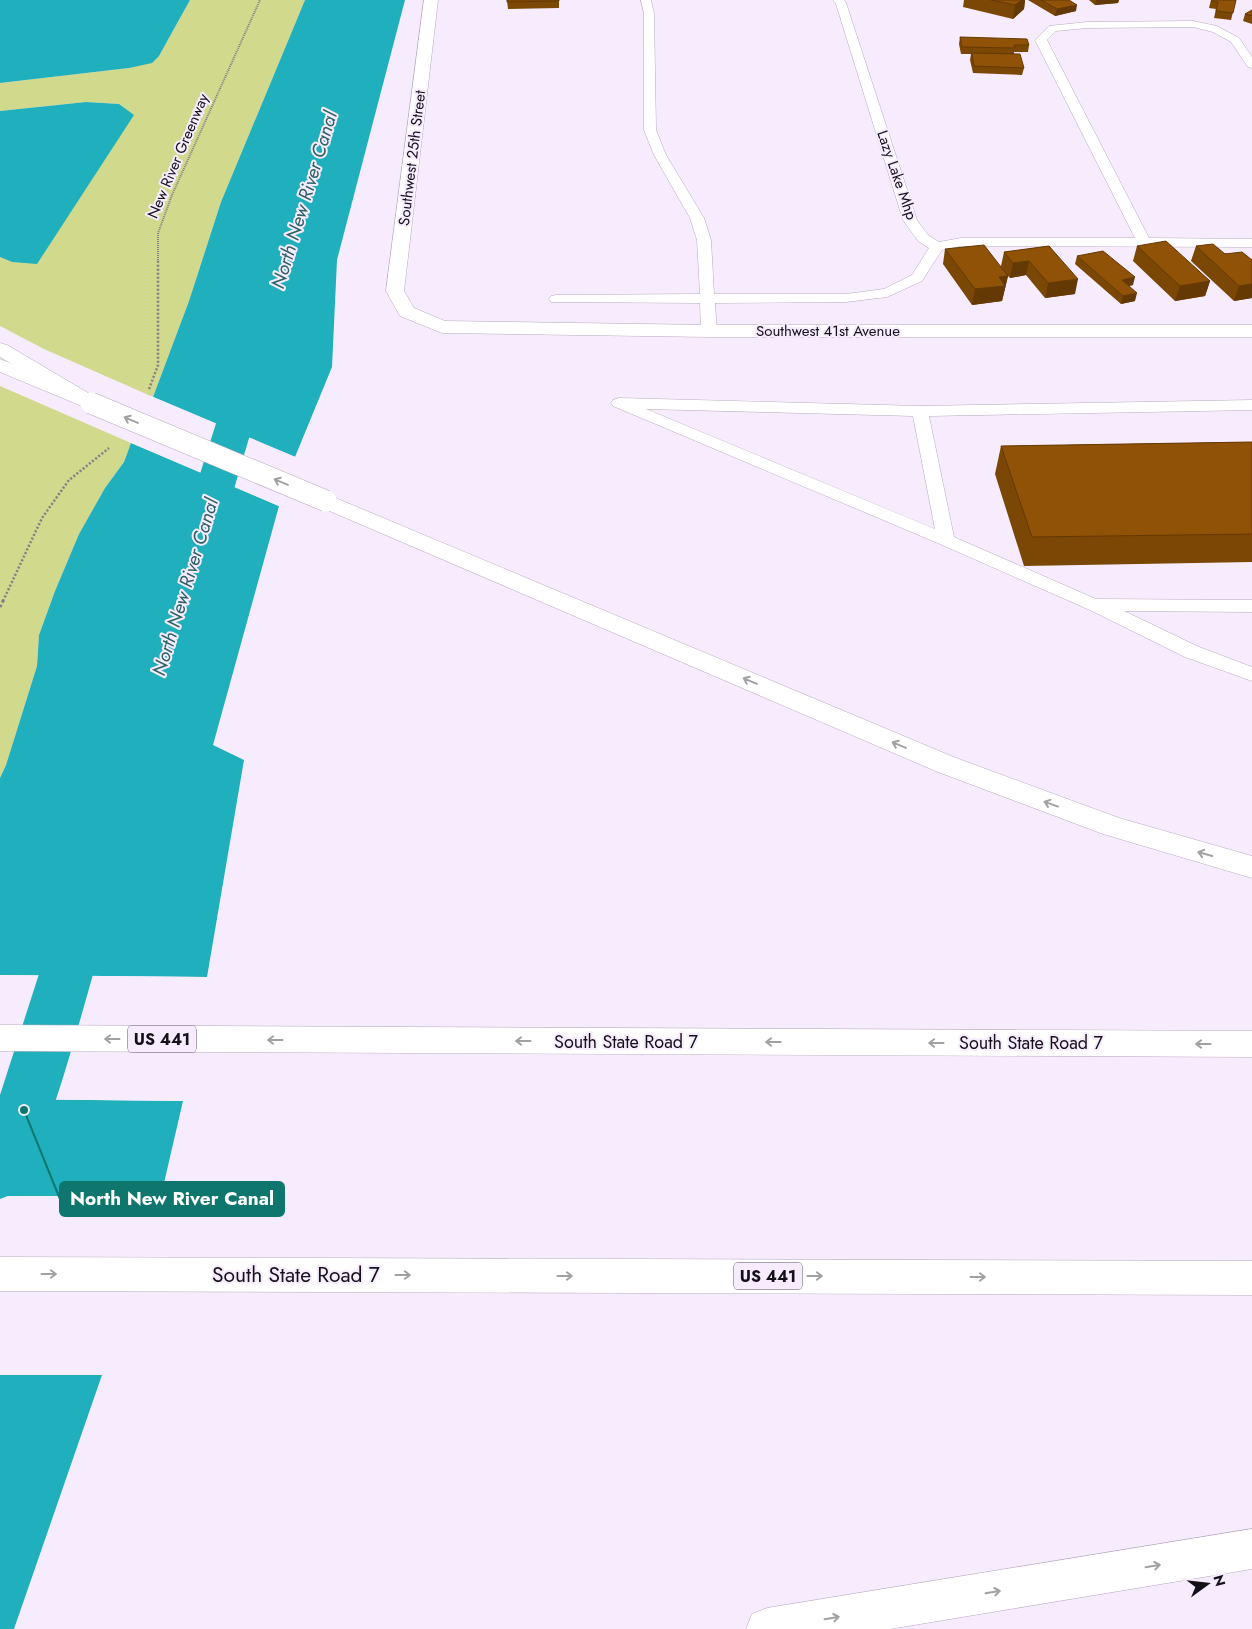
<svg xmlns="http://www.w3.org/2000/svg" width="1252" height="1629" font-family="Jost,sans-serif">
  <rect width="100%" height="100%" fill="#f7ecfe"/>
  <path fill="#d0d98c" d="M 190,0 L 305,0 L 221,202 L 189,301 L 153,397 L 44,349 L 0,326 L 0,257 L 12,262 L 119,104 L 86,102 L 0,111 L 0,83 L 129,68 L 159,56 Z
    M 0,386 L 131,443 L 124,462 L 105,488 L 79,534 L 55,591 L 39,635 L 37,666 L 6,765 L 0,778 Z"/>
  <path fill="#20afbc" d="M 0,0 L 190,0 L 159,56 L 152,63 L 129,68 L 0,83 Z
    M 305,0 L 405,0 L 337,260 L 332,367 L 295,457 L 153,397 L 189,301 L 221,202 Z
    M 86,102 L 119,104 L 134,115 L 37,264 L 12,262 L 0,257 L 0,111 Z
    M 131,443 L 279,506 L 213,745 L 244,760 L 207,977 L 0,975 L 0,778 L 6,765 L 37,666 L 39,635 L 55,591 L 79,534 L 105,488 L 124,462 Z
    M 0,1099 L 183,1101 L 161,1196 L 0,1196 Z
    M 0,1375 L 102,1375 L 14,1629 L 0,1629 Z"/>
  <path fill="#f7ecfe" d="M 151,396 L 298,458 L 294,459 L 152,399 Z
    M 132,441 L 280,503 L 281,507 L 129,442 Z
    M 0,975 L 207,977 L 210,977 L 207,980 L 0,978 Z
    M 0,1096 L 183,1099 L 185,1101 L 0,1099 Z
    M 0,1196 L 164,1196 L 161,1199 L 0,1199 Z
    M 0,1372 L 102,1372 L 105,1375 L 0,1375 Z"/>
  <g fill="none" stroke-linecap="round" stroke-linejoin="round">
    <path fill="#20afbc" fill-rule="evenodd" d="M 252,356 L 265,359 L 270,367 L 218,543 L 212,552 L 198,556 L 184,552 L 178,543 L 234,367 L 239,359 Z
      M 85,891 L 103,897 L 111,912 C 83,1005 61,1102 21,1191 L 0,1199 L 0,1095 L 59,912 L 67,897 Z"/>
    <defs>
      <path id="lane" d="M 641,0 L 651,0 L 654,14 L 656,130 L 666,155 L 704,218 L 711,240 L 714,294 L 846,294 L 884,289 L 912,275 L 929,248 L 918,241 L 903,220 L 836,4 L 833,0 L 844,0 L 846,3 L 917,220 L 928,235 L 939,242 L 961,238 L 1135,238 L 1035,40 L 1049,26 L 1087,22 L 1193,21 L 1217,26 L 1239,38 L 1252,57 L 1252,68 L 1248,67 L 1231,42 L 1213,32 L 1193,27 L 1087,28 L 1056,31 L 1047,40 L 1149,238 L 1252,239 L 1252,247 L 961,246 L 942,250 L 922,281 L 887,297 L 846,302 L 715,303 L 717,331 L 714,334 L 704,334 L 701,331 L 700,303 L 551,302 L 549,299 L 551,296 L 556,295 L 700,294 L 697,240 L 690,218 L 654,155 L 644,130 L 644,14 Z
        M 619,398 L 920,406 L 1252,400 L 1252,410 L 929,416 L 954,537 L 1096,599 L 1252,600 L 1252,612 L 1124,611 L 1199,647 L 1252,667 L 1252,681 L 1185,657 L 1092,611 L 940,544 L 613,406 L 611,403 L 613,400 ZM 646,409 L 913,416 L 935,529 Z"/>
      <path id="street" d="M 424,0 L 438,0 L 404,291 L 414,308 L 445,321 L 709,325 L 1252,325 L 1252,337 L 709,337 L 442,333 L 400,316 L 386,291 Z"/>
      <path id="primary" d="M 0,343 L 7,345 L 95,397 L 98,401 L 95,405 L 88,407 L 81,405 L 0,357 Z
        M 326,494 L 956,758 L 1119,818 L 1252,856 L 1252,878 L 1103,834 L 938,772 L 318,506 L 315,501 L 318,496 Z
        M 0,1025 L 1252,1031 L 1252,1057 L 0,1051 Z
        M 0,1257 L 1252,1261 L 1252,1295 L 0,1291 Z
        M 1252,1529 L 1252,1569 L 890,1629 L 746,1629 L 752,1614 L 767,1608 Z"/>
      <path id="highway" d="M 0,359 L 98,399 L 101,403 L 98,407 L 91,409 L 84,407 L 0,372 Z"/>
    </defs>
    <use href="#lane" stroke="#b6aabe" stroke-width="1"/>
    <use href="#street" stroke="#b6aabe" stroke-width="1"/>
    <use href="#primary" stroke="#b6aabe" stroke-width="1"/>
    <use href="#highway" stroke="#b6aabe" stroke-width="1"/>
    <path stroke="#857d8a" stroke-width="2" stroke-dasharray="1 1" stroke-linecap="butt" d="M 158,260 L 158,233 L 172,195 L 260,0"/>
    <path stroke="#857d8a" stroke-width="2.5" stroke-dasharray="2 2" stroke-linecap="butt" d="M 149,389 L 158,365 L 158,259
      M 3,601 L 42,518 L 69,480 L 109,448"/>
    <path stroke="#857d8a" stroke-width="3" stroke-dasharray="2.5 2.5" stroke-linecap="butt" d="M 0,607 L 4,599"/>
    <use href="#lane" fill="#fff" fill-rule="evenodd"/>
    <use href="#street" fill="#fff" fill-rule="evenodd"/>
    <use href="#primary" fill="#fff" fill-rule="evenodd"/>
    <use href="#highway" fill="#fff" fill-rule="evenodd"/>
    <defs>
      <path id="primary-bridge" d="M 91,403 L 326,501"/>
    </defs>
    <use href="#primary-bridge" stroke="#b6aabe" stroke-width="22" stroke-linecap="butt"/>
    <use href="#primary-bridge" stroke="#fff" stroke-width="21"/>
  </g>
  <path fill="#7b4705" d="M 507,0 L 559,0 L 559,8 L 508,9 Z
    M 964,0 L 1025,0 L 1024,9 L 1013,19 L 963,7 Z
    M 1028,0 L 1069,0 L 1076,11 L 1055,16 Z
    M 1089,0 L 1119,0 L 1118,3 L 1095,5 Z
    M 1211,0 L 1236,0 L 1231,20 L 1214,18 L 1216,9 L 1209,8 Z
    M 1252,10 L 1252,24 L 1243,21 L 1245,14 Z
    M 960,37 L 1029,45 L 1028,52 L 1014,52 L 1014,54 L 1024,68 L 1022,75 L 973,73 L 970,60 L 971,54 L 961,54 L 959,44 Z
    M 1049,246 L 1075,294 L 1045,298 L 1026,275 L 1010,278 L 1008,276 L 1002,301 L 972,305 L 943,264 L 945,249 L 1001,266 L 1004,252 Z
    M 1137,246 L 1210,281 L 1205,296 L 1175,301 L 1133,261 Z
    M 1196,246 L 1252,260 L 1252,298 L 1234,301 L 1191,261 Z
    M 1077,256 L 1133,285 L 1129,286 L 1135,301 L 1121,304 L 1075,264 Z
    M 1252,442 L 1252,562 L 1024,566 L 995,474 L 1001,446 Z"/>
  <path fill="#643904" d="M 1022,0 L 1025,0 L 1024,9 L 1013,19 L 1015,5 Z
    M 1096,0 L 1119,0 L 1118,3 L 1095,5 Z
    M 1077,5 L 1076,11 L 1055,16 L 1057,9 Z
    M 1029,261 L 1026,275 L 1010,278 L 1013,263 Z
    M 1008,276 L 1002,301 L 972,305 L 975,289 L 999,277 Z
    M 1135,277 L 1133,285 L 1120,288 L 1122,280 Z
    M 1078,279 L 1075,294 L 1045,298 L 1048,283 Z
    M 1210,281 L 1205,296 L 1175,301 L 1180,286 Z
    M 1252,284 L 1252,298 L 1234,301 L 1239,286 Z
    M 1137,293 L 1135,301 L 1121,304 L 1123,296 Z"/>
  <path fill="#8f5206" stroke="#643904" d="M 507,0 L 559,0 L 559,1 L 507,2 Z
    M 991,0 L 1022,0 L 1015,5 Z
    M 1041,0 L 1069,0 L 1077,5 L 1057,9 Z
    M 1212,0 L 1236,0 L 1233,13 L 1216,11 L 1218,2 L 1211,1 Z
    M 1252,10 L 1252,16 L 1245,14 Z
    M 960,37 L 1027,39 L 1029,45 L 1014,45 L 1015,48 L 962,47 Z
    M 972,53 L 1020,54 L 1024,68 L 974,66 Z
    M 1166,241 L 1210,281 L 1180,286 L 1137,246 Z
    M 1213,244 L 1225,254 L 1242,252 L 1252,260 L 1252,284 L 1239,286 L 1196,246 Z
    M 984,245 L 1008,276 L 999,277 L 1005,286 L 975,289 L 945,249 Z
    M 1049,246 L 1078,279 L 1048,283 L 1029,261 L 1013,263 L 1004,252 Z
    M 1103,251 L 1135,277 L 1122,280 L 1137,293 L 1123,296 L 1077,256 Z
    M 1252,442 L 1252,534 L 1032,537 L 1001,446 Z"/>
  <defs><path id="oneway-shaft" d="M-6 0H5M1.5-3L5.5 0L1.5 3" fill="none" stroke-width="1.6" stroke-linecap="round" stroke-linejoin="round" transform="scale(1.25)"/></defs>
  <g stroke="#a1a0a3">
    <use href="#oneway-shaft" transform="translate(131 420) rotate(-157)"/>
    <use href="#oneway-shaft" transform="translate(281 482) rotate(-157)"/>
    <use href="#oneway-shaft" transform="translate(750 681) rotate(-157)"/>
    <use href="#oneway-shaft" transform="translate(899 745) rotate(-157)"/>
    <use href="#oneway-shaft" transform="translate(1051 804) rotate(-160)"/>
    <use href="#oneway-shaft" transform="translate(1205 854) rotate(-164)"/>
    <use href="#oneway-shaft" transform="translate(112 1039) rotate(-180)"/>
    <use href="#oneway-shaft" transform="translate(275 1040) rotate(-180)"/>
    <use href="#oneway-shaft" transform="translate(523 1041) rotate(-180)"/>
    <use href="#oneway-shaft" transform="translate(773 1042) rotate(-180)"/>
    <use href="#oneway-shaft" transform="translate(936 1043) rotate(-180)"/>
    <use href="#oneway-shaft" transform="translate(1203 1044) rotate(-180)"/>
    <use href="#oneway-shaft" transform="translate(49 1274)"/>
    <use href="#oneway-shaft" transform="translate(403 1275)"/>
    <use href="#oneway-shaft" transform="translate(565 1276)"/>
    <use href="#oneway-shaft" transform="translate(815 1276)"/>
    <use href="#oneway-shaft" transform="translate(978 1277)"/>
    <use href="#oneway-shaft" transform="translate(1153 1566) rotate(-9)"/>
    <use href="#oneway-shaft" transform="translate(993 1592) rotate(-9)"/>
    <use href="#oneway-shaft" transform="translate(832 1618) rotate(-9)"/>
  </g>
  <g text-anchor="middle" dominant-baseline="central" stroke-width="4" stroke-linejoin="round" paint-order="stroke">
    <g font-size="15" fill="#151118" stroke="#f7ecfe">
      <text transform="translate(178 156) rotate(-67)">New River Greenway</text>
      <text transform="translate(412 158) rotate(-83)">Southwest 25th Street</text>
      <text transform="translate(897 175) rotate(71)">Lazy Lake Mhp</text>
      <text x="828" y="331">Southwest 41st Avenue</text>
    </g>
    <g fill="#f7ecfe" stroke="#59535d" stroke-width="1">
      <rect x="128" y="1025.5" width="68" height="27" rx="4"/>
      <rect x="734" y="1262.5" width="68" height="27" rx="4"/>
    </g>
    <g font-size="16" font-weight="bold" fill="#151118">
      <text x="162" y="1039">US 441</text>
      <text x="768" y="1276">US 441</text>
    </g>
    <g font-size="18" fill="#151118" stroke="#f7ecfe">
      <text x="626" y="1042">South State Road 7</text>
      <text x="1031" y="1043">South State Road 7</text>
    </g>
    <g font-size="19" font-style="italic" fill="#2c6166" stroke="#f7ecfe">
      <text transform="translate(304 200) rotate(-73)">North New River Canal</text>
      <text transform="translate(185 587) rotate(-73)">North New River Canal</text>
    </g>
    <g font-size="21" fill="#151118" stroke="#f7ecfe">
      <text x="296" y="1275">South State Road 7</text>
    </g>
  </g>
  <path fill="none" stroke="#0f766e" stroke-width="2" d="M24 1110L60 1199"/>
  <circle fill="#0f766e" stroke="#f7ecfe" stroke-width="2" cx="24" cy="1110" r="5"/>
  <rect fill="#0f766e" stroke="#0f766e" stroke-width="2" x="60" y="1182" width="224" height="34" rx="5"/>
  <g font-size="19" text-anchor="middle" font-weight="bold" fill="#fff">
    <text x="172" y="1205">North New River Canal</text>
  </g>
  <g transform="translate(1207 1584) rotate(75)" stroke="#f7ecfe" stroke-width="4" paint-order="stroke">
  <path d="M0-4L9 19L0 12L-9 19Z" fill="#151118"/>
  <text y="-8" font-size="14" font-weight="bold" text-anchor="middle" fill="#151118">N</text>
  </g>
</svg>
